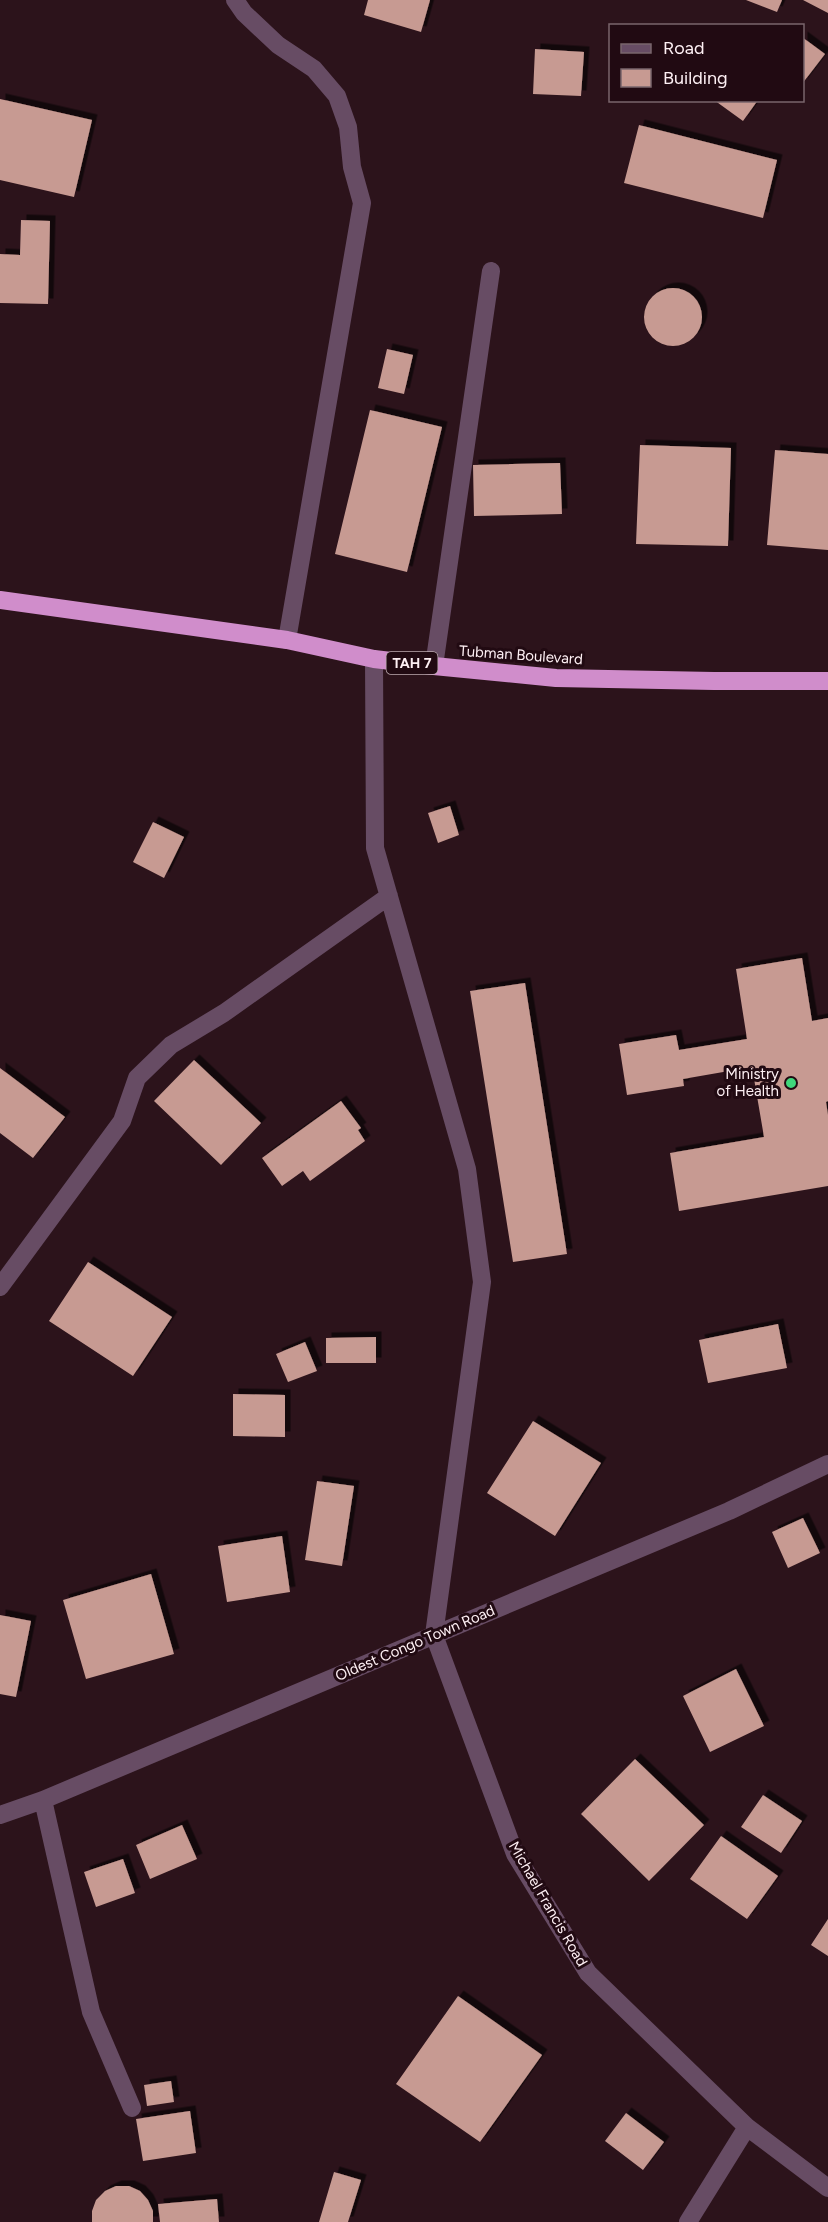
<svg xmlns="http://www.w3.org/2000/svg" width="828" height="2222" font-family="Figtree,sans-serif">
  <defs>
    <filter id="shadow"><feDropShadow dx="5.5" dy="-5.5" stdDeviation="0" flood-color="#0009"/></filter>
  </defs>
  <rect width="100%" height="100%" fill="#2c131b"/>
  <path fill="#c79a92" filter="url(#shadow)" d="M 368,0 L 430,0 L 421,32 L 364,15 Z
    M 746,0 L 782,0 L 777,12 Z
    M 803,0 L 828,0 L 828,13 Z
    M 802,37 L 825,54 L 802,84 Z
    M 535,49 L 584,52 L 581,96 L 533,94 Z
    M 0,99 L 92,120 L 74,197 L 0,180 Z
    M 714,100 L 758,100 L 743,121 Z
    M 639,125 L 777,160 L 763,218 L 624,183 Z
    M 21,220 L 50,221 L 48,304 L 0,303 L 0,254 L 20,255 Z
    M644 317a29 29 0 1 1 58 0a29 29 0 1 1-58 0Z
    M 387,349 L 413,355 L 404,394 L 378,388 Z
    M 370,410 L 442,427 L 407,572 L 335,554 Z
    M 640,445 L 731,448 L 728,546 L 636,544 Z
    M 775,450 L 828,454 L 828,550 L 767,545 Z
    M 560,463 L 562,514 L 474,516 L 473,465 Z
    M 450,806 L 459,835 L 438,843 L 428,813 Z
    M 153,822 L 184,837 L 164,878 L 133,862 Z
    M 802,958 L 812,1021 L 828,1018 L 828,1101 L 826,1102 L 828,1115 L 828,1186 L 679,1211 L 670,1153 L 764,1137 L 752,1067 L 683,1079 L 684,1086 L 627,1095 L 619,1044 L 676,1035 L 679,1050 L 747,1039 L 736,969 Z
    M 525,983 L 567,1254 L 513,1262 L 470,991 Z
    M 194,1060 L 261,1123 L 221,1165 L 154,1101 Z
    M 0,1068 L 65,1117 L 33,1158 L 0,1133 Z
    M 341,1101 L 361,1128 L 358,1130 L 365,1141 L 310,1181 L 303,1171 L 282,1186 L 262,1158 Z
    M 88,1262 L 172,1317 L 133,1376 L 49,1321 Z
    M 778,1324 L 787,1368 L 708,1383 L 699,1340 Z
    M 376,1337 L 376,1363 L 326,1363 L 326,1338 Z
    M 305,1342 L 317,1371 L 288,1382 L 276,1354 Z
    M 233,1394 L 285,1395 L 285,1437 L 233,1436 Z
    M 533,1421 L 601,1463 L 555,1536 L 487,1493 Z
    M 317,1481 L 354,1486 L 342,1566 L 305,1560 Z
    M 803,1518 L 820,1553 L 788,1568 L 772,1532 Z
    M 282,1536 L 290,1592 L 227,1602 L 218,1546 Z
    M 151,1574 L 174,1654 L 86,1679 L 63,1600 Z
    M 0,1615 L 31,1621 L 16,1697 L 0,1694 Z
    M 736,1669 L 764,1726 L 710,1752 L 683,1696 Z
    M 635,1759 L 704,1825 L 649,1881 L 581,1814 Z
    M 763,1795 L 802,1821 L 781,1853 L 741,1827 Z
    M 182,1825 L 197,1859 L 150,1879 L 136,1845 Z
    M 721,1836 L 778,1876 L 747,1919 L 690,1879 Z
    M 123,1859 L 135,1893 L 96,1907 L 84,1872 Z
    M 828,1919 L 828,1956 L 811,1945 Z
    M 458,1996 L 542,2055 L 480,2142 L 396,2084 Z
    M 171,2081 L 174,2102 L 147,2106 L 144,2085 Z
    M 190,2111 L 196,2153 L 143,2161 L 136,2119 Z
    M 626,2113 L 664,2142 L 643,2170 L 605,2141 Z
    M 334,2172 L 361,2180 L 348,2222 L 319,2222 Z
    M 116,2186 L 129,2186 L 140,2191 L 148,2200 L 153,2211 L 153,2222 L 92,2222 L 92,2211 L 96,2200 L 105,2191 Z
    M 217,2199 L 219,2222 L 160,2222 L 158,2204 Z"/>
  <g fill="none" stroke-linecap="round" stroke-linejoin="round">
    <path stroke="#674c64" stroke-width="18" d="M 235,0 L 244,13 L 278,45 L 314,69 L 337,96 L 348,127 L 352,167 L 362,203 L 287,640
      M 374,659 L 375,848 L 467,1169 L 482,1282 L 434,1635 L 515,1854 L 588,1973 L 747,2127 L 828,2188
      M 434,666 L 491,271
      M 0,1287 L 122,1121 L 137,1078 L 171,1045 L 224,1013 L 389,896
      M 43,1800 L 91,2012 L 132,2108
      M 0,1815 L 43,1800 L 729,1511 L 828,1464
      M 688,2222 L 747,2127"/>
    <path stroke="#d08dcb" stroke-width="18" d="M 0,600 L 287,640 L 374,659 L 434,666 L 556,678 L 714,681 L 828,681"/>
  </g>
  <circle fill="#40d77c" stroke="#210a12" stroke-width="2" cx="791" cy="1083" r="6"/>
  <g text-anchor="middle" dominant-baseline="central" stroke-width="6" stroke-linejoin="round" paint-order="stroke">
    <rect fill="#210a12" stroke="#bcabb0" stroke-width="1.5" x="386.5" y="652" width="51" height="22" rx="4.5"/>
    <g font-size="14" font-weight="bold" fill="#fef0f4">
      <text x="412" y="663">TAH 7</text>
    </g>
    <g font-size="15" fill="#fef0f4" stroke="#210a12">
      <text transform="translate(521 655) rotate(4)">Tubman Boulevard</text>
      <text transform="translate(415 1643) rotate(-23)">Oldest Congo Town Road</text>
      <text transform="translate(548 1904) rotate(60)">Michael Francis Road</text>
    </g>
    <g font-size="15" fill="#fef0f4" stroke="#210a12" text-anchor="end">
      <text x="779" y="1074">Ministry<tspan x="779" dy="17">of Health</tspan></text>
    </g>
  </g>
  <rect x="609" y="24" width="195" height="78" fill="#210a12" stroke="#79666c" stroke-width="1.5"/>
  <rect x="621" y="44" width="30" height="9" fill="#674c64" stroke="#79666c" stroke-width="1.5"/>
  <text x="663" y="54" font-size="18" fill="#fef0f4">Road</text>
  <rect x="621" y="69" width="30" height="18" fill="#c79a92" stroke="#79666c" stroke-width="1.5"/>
  <text x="663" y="84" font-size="18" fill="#fef0f4">Building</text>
</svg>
